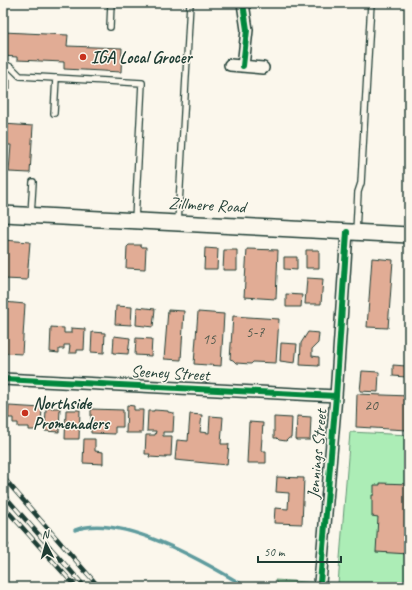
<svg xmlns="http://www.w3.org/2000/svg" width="412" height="590" font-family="Caveat,sans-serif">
  <rect width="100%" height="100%" fill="#fbf7ec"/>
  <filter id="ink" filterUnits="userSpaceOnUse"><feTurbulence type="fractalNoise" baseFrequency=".025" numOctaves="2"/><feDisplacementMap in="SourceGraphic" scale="8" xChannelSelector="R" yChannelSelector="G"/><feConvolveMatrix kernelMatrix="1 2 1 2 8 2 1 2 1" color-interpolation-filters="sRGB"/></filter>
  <g filter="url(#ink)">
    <path fill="#acedb6" stroke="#669575" d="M 350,432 L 409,435 L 409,587 L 279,587 L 275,580 L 338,584 Z"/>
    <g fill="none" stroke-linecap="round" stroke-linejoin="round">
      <path stroke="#5f9c9e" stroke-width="3.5" d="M 75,530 C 120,512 207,563 246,587"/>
    </g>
    <path fill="#e1ac95" stroke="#1f3d34" d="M 3,32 L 68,35 L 67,46 L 122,48 L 121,72 L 64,69 L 64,62 L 17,60 L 17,57 L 3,56 Z
      M 3,71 L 4,71 L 4,80 L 10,80 L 10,89 L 3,89 L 3,94 Z
      M 3,124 L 33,126 L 30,173 L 9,172 L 11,145 L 3,145 Z
      M 3,240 L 30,242 L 27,280 L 4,279 L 5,264 L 3,264 Z
      M 129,245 L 141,245 L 142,247 L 146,247 L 145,269 L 126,268 L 127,247 Z
      M 205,248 L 218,249 L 217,269 L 204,269 Z
      M 247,249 L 278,250 L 276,299 L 244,297 Z
      M 224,250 L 237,250 L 237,270 L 223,270 Z
      M 306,250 L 319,250 L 319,268 L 306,268 Z
      M 284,257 L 297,257 L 297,270 L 284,269 Z
      M 372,258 L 393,260 L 388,328 L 367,327 Z
      M 307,278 L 323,279 L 321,304 L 305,304 Z
      M 286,294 L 302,295 L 301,307 L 286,307 Z
      M 4,302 L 25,304 L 22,354 L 3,353 Z
      M 116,306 L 132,307 L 131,325 L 115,324 Z
      M 137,307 L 155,309 L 153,327 L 136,325 Z
      M 168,310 L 184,311 L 181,360 L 164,359 Z
      M 198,312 L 224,314 L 221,366 L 194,364 Z
      M 233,316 L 279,319 L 276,363 L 253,362 L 251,364 L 236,363 L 233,360 L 230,359 Z
      M 51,327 L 64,328 L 64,333 L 71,333 L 71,328 L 85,329 L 84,350 L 77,350 L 77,353 L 69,353 L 70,345 L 64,345 L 64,349 L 59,349 L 59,353 L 50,352 Z
      M 92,332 L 105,333 L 104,353 L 91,352 Z
      M 308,332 L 319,333 L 318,343 L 312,349 L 312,356 L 319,357 L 319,366 L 300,365 L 301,343 Z
      M 114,336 L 130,338 L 128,354 L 113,353 Z
      M 136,338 L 152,339 L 151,356 L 135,355 Z
      M 281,343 L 297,344 L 295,363 L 280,361 Z
      M 393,365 L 406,366 L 406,377 L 393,376 Z
      M 362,371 L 379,372 L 378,392 L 360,391 Z
      M 357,394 L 409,396 L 407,430 L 356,427 Z
      M 127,405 L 134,406 L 134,410 L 143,410 L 142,433 L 126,433 Z
      M 9,406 L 42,408 L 41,424 L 37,424 L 37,430 L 29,430 L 29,427 L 18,427 L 18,423 L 13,423 L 13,418 L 8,418 Z
      M 46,408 L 60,408 L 59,432 L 45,431 Z
      M 91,409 L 123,410 L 123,427 L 115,427 L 115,434 L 91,433 Z
      M 66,410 L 80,410 L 79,439 L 65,439 Z
      M 154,410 L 168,411 L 168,412 L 174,413 L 173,432 L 163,432 L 163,436 L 172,436 L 171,456 L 166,456 L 166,458 L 149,457 L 150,454 L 145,454 L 146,435 L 155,435 L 156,431 L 147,431 L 148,411 L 154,411 Z
      M 190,414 L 202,415 L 200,432 L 209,433 L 210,416 L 223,417 L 221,444 L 229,444 L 227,465 L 175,460 L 177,440 L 188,441 Z
      M 297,416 L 311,417 L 310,440 L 296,440 Z
      M 274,417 L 292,418 L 291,438 L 289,438 L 286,441 L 279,440 L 277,438 L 274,438 Z
      M 249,422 L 263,423 L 261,451 L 266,451 L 266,463 L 247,463 Z
      M 84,439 L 95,439 L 95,451 L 103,452 L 103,464 L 83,463 Z
      M 277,477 L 304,478 L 302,524 L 274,523 L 275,508 L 288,509 L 289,493 L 276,492 Z
      M 380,483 L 409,484 L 409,554 L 376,552 L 378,517 L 372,516 L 372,495 L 374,495 L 374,485 L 380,485 Z
      M 3,538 L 9,545 L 3,551 Z"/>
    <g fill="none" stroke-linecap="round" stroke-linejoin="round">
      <defs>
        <path id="lane" d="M 110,27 L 111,3
          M 3,63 L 12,68 L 20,76 L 142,83 L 135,220
          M 54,113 L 56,78
          M 31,215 L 33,182
          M 178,223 L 190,3
          M 356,232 L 358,192 L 361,183 L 371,3"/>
        <path id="street" d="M 230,65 L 263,68
          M 243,66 L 247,30 L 243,3
          M 3,379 L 336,396
          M 320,583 L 336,396 L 347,232"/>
        <path id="secondary" d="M 3,214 L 409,235"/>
      </defs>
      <use href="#lane" stroke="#1f3d34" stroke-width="8"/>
      <use href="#street" stroke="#1f3d34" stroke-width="14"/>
      <use href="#secondary" stroke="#1f3d34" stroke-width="18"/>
      <use href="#lane" stroke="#fbf7ec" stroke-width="5.5"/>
      <use href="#street" stroke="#fbf7ec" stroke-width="11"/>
      <use href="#secondary" stroke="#fbf7ec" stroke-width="15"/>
      <defs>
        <path id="rail" d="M 3,477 L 99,587
          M 3,494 L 85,587
          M 3,506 L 76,587"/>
      </defs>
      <use href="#rail" stroke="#1f3d34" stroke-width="4.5"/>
      <use href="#rail" stroke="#fbf7ec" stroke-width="3" stroke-dasharray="9" stroke-linecap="butt"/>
      <defs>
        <path id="cycleway" d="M 243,66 L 247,30 L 243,3
          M 3,379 L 336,396
          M 320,583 L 336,396 L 347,232"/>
      </defs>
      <use href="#cycleway" stroke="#fbf7ec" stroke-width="8"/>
      <use href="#cycleway" stroke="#00873e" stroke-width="6"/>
    </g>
  </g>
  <g fill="#c8321e" stroke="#fbf7ec" stroke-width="1.5">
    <circle cx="83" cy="57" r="4"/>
    <circle cx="25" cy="413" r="4"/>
  </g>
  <g text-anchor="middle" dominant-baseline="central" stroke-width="3" stroke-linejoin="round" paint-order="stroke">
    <g font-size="15" fill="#50594c">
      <text x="255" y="332">5-7</text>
      <text x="209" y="339">15</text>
      <text x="371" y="405">20</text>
    </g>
    <g font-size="17" font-weight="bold" fill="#1f3d34" stroke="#fbf7ec" text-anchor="start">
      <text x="91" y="57">IGA Local Grocer</text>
      <text x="33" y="403">Northside<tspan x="33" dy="20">Promenaders</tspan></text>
    </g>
    <g font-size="17" fill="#1f3d34" stroke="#fbf7ec">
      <text transform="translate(207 205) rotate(3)">Zillmere Road</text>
      <text transform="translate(170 373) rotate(3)">Seeney Street</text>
      <text transform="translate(317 454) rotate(-85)">Jennings Street</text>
    </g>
  </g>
  <rect width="412" height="590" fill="none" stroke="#fbf7ec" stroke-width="16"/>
  <rect x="8" y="8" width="396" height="574" fill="none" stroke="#1f3d34" stroke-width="1.5" filter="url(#ink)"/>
  <g transform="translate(46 544) rotate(354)" stroke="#fbf7ec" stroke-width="3" paint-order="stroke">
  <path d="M0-3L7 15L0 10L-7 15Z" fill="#1f3d34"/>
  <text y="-6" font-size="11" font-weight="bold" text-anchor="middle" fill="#1f3d34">N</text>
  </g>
  <path d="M258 556v6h83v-6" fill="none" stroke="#1f3d34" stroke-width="2"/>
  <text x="264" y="556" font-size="12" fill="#1f3d34" stroke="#fbf7ec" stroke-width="3" paint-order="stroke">50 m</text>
</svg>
